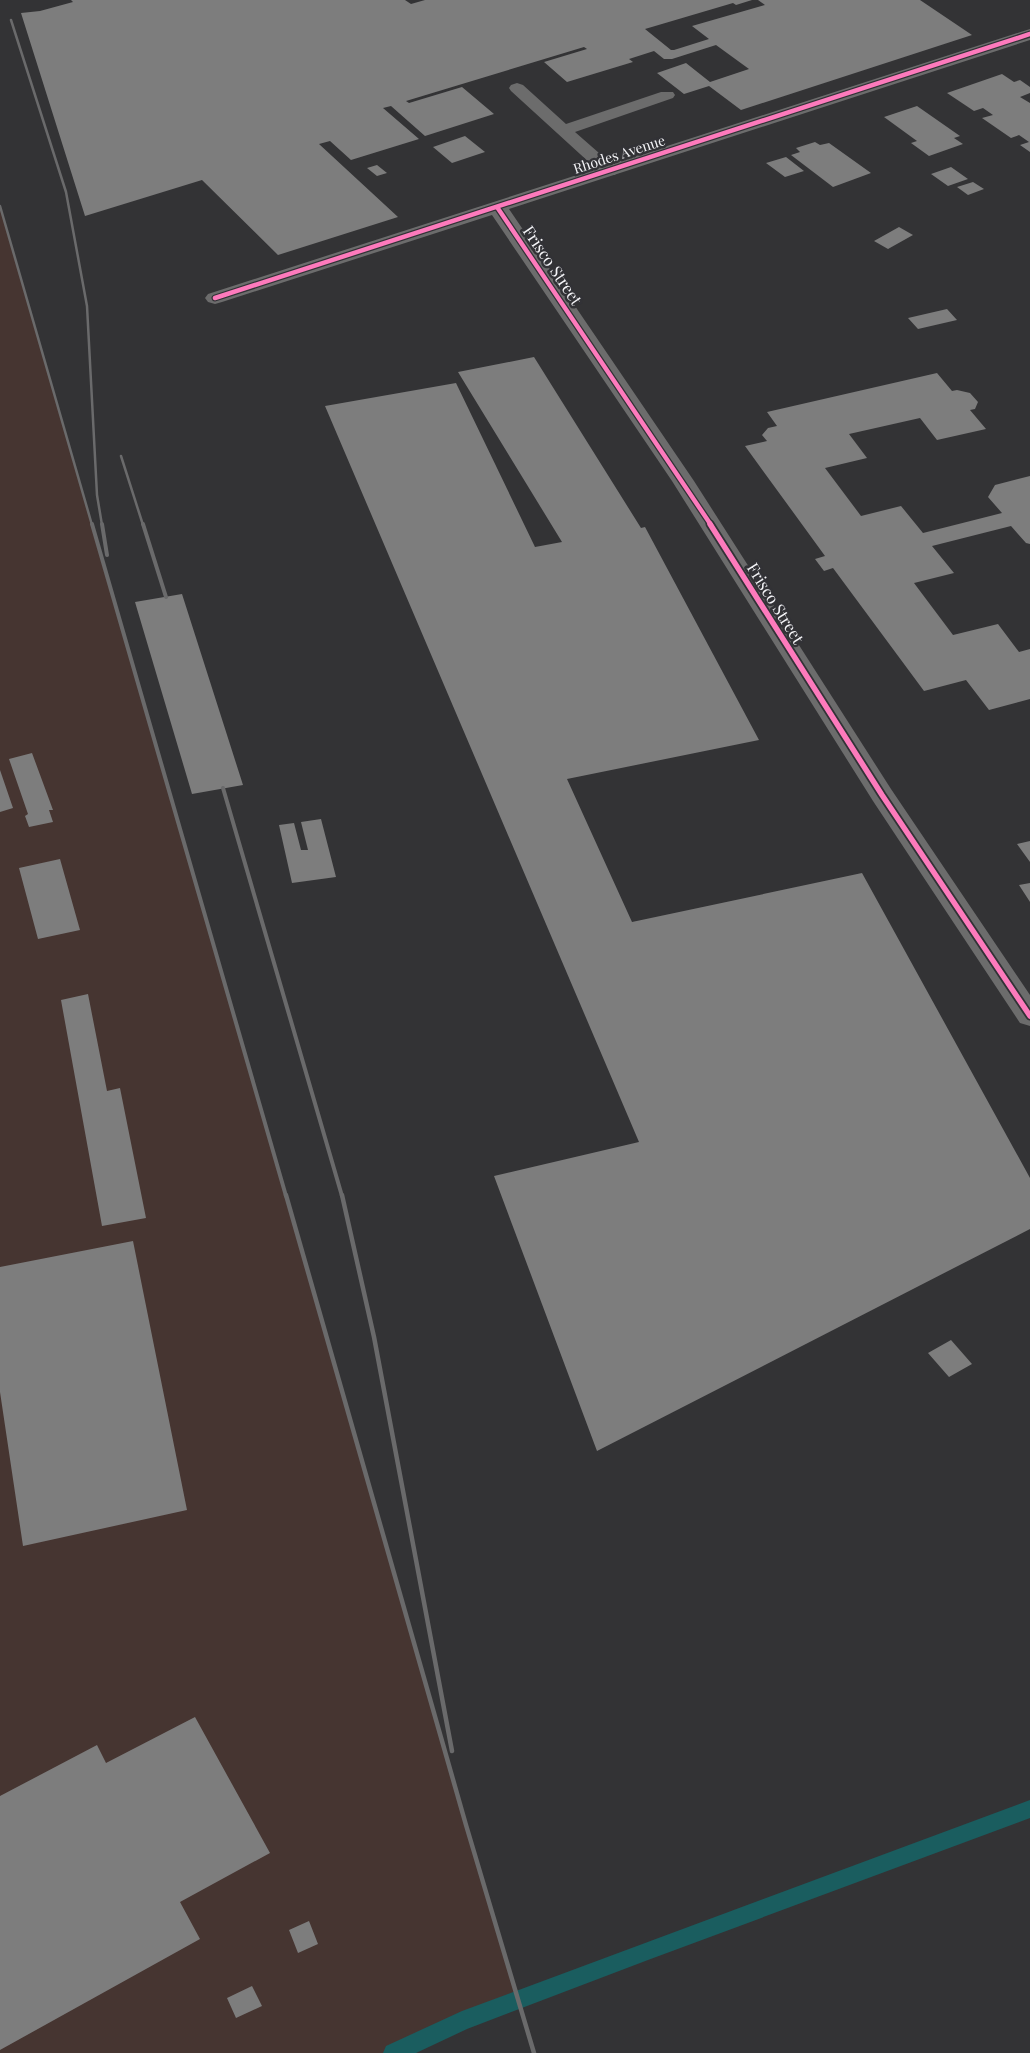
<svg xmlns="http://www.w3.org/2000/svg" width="1030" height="2053" font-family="'Playfair Display',serif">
  <rect width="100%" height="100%" fill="#333335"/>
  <path fill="#463531" d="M 0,207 L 518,2000 L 462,2021 L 393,2053 L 0,2053 Z"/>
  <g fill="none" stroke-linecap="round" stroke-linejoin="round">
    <path fill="#1a5d5f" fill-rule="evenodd" d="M 1030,1800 L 1030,1818 L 648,1960 L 467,2029 L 416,2053 L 383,2053 L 386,2046 L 462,2011 Z"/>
  </g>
  <path fill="#7d7d7d" d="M 71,0 L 405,0 L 411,4 L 425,0 L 752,0 L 736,5 L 733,3 L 645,29 L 671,50 L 674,50 L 709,39 L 692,26 L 765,5 L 758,0 L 920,0 L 972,35 L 741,110 L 709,86 L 684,94 L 657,73 L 686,63 L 710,82 L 749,69 L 716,45 L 672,59 L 664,59 L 654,51 L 629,59 L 633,62 L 567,82 L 544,62 L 587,49 L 584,47 L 406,101 L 409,103 L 462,87 L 494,114 L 425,136 L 391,106 L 383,108 L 419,139 L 351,160 L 330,141 L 319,144 L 398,217 L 278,255 L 202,180 L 85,216 L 21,13 L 40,11 L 73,2 Z
    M 1002,74 L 1014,82 L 1020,80 L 1030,87 L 1030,93 L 1020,97 L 1030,103 L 1030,152 L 1020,145 L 1029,142 L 1019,135 L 1011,138 L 982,118 L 993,115 L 983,108 L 974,111 L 947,93 Z
    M 917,106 L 960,136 L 954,138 L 963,144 L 929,156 L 911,143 L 917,141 L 884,117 Z
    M 465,136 L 485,152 L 452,163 L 433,147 Z
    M 815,142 L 820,145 L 829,143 L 871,173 L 833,187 L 791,155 L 800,152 L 796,148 Z
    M 786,157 L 804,171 L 785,177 L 766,163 Z
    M 377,165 L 387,173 L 377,176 L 367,168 Z
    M 951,167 L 968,179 L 948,186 L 931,174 Z
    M 973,182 L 984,189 L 968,195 L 957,187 Z
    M 899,227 L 913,235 L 888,249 L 874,241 Z
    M 947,309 L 957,320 L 918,329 L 908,318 Z
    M 534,357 L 641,528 L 645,527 L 759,740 L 567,779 L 632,922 L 862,873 L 1030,1178 L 1030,1229 L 597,1451 L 494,1176 L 639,1142 L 325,406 L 456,383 L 535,547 L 562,542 L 458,372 Z
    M 937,373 L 952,391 L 957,390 L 970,393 L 978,402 L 975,409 L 970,410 L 986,429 L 937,440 L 920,418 L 849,434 L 867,458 L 825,468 L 861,516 L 901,506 L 923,533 L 1002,513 L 988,497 L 995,485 L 1030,476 L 1030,544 L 1026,543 L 1011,526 L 932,546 L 954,573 L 914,583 L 953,635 L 998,624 L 1019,652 L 1030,649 L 1030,699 L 989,710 L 966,680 L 924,691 L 833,568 L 824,571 L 815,559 L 825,556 L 745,446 L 767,441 L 762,435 L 768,428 L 777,426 L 767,412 Z
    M 182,594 L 243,785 L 192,794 L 135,602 Z
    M 32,753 L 53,810 L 49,810 L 53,822 L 29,827 L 25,816 L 28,814 L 9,759 Z
    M 0,770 L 13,808 L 0,812 Z
    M 321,819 L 336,877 L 292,883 L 279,825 L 294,823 L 301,850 L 308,850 L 301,822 Z
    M 1030,841 L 1030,862 L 1017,844 Z
    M 60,859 L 80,930 L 38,939 L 19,868 Z
    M 1030,883 L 1030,902 L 1019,885 Z
    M 88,994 L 107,1091 L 120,1088 L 146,1218 L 102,1226 L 61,1000 Z
    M 133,1241 L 187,1510 L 23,1546 L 0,1392 L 0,1267 Z
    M 951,1340 L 972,1364 L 949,1377 L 928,1353 Z
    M 195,1717 L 270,1853 L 180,1902 L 200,1939 L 0,2050 L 0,1796 L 97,1745 L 106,1763 Z
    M 309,1921 L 318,1944 L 298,1953 L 289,1930 Z
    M 252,1986 L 262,2006 L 236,2018 L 227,1998 Z"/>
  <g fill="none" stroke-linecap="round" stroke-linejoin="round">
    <path fill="#6c6c6c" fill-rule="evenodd" d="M 517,83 L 523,85 L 566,124 L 661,92 L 673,92 L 675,95 L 673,98 L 575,132 L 615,167 L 617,171 L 615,175 L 603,175 L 511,91 L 509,88 L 511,85 Z"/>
    <path fill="#6c6c6c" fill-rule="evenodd" d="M 1030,29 L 1030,40 L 509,209 L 694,481 L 891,789 L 1030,995 L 1030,1026 L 1020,1023 L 873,801 L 672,481 L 492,215 L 222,302 L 215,304 L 208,302 L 205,298 L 208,294 Z"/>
    <path stroke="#6a6a6b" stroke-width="2.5" d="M 11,20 L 66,192 L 87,306 L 97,495 L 102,525
      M 0,206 L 92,525
      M 121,456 L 143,525"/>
    <path stroke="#6a6a6b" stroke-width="4" d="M 92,524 L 286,1196
      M 102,524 L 107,555
      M 143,524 L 166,597
      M 223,788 L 342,1196"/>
    <path stroke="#6a6a6b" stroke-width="4.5" d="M 286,1195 L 466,1825 L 534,2053
      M 342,1195 L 374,1337 L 452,1751"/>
    <defs>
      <path id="cycleway-far1" d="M 497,207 L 711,525
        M 215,298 L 1030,34"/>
      <path id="cycleway" d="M 710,524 L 882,795 L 1030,1016"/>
    </defs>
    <use href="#cycleway-far1" stroke="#323236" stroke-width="7"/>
    <use href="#cycleway" stroke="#323236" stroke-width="9"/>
    <use href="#cycleway-far1" stroke="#fd7abc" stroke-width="4.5"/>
    <use href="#cycleway" stroke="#fd7abc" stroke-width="5.5"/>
  </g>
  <g text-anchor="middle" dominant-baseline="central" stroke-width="5" stroke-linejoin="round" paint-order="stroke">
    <g font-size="14" fill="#f4f4f7" stroke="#323236">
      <text transform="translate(619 154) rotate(-18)">Rhodes Avenue</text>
    </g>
    <g font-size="16" fill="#f4f4f7" stroke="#323236">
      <text transform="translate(553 265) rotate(56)">Frisco Street</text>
      <text transform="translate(776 603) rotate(58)">Frisco Street</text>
    </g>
  </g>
</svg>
